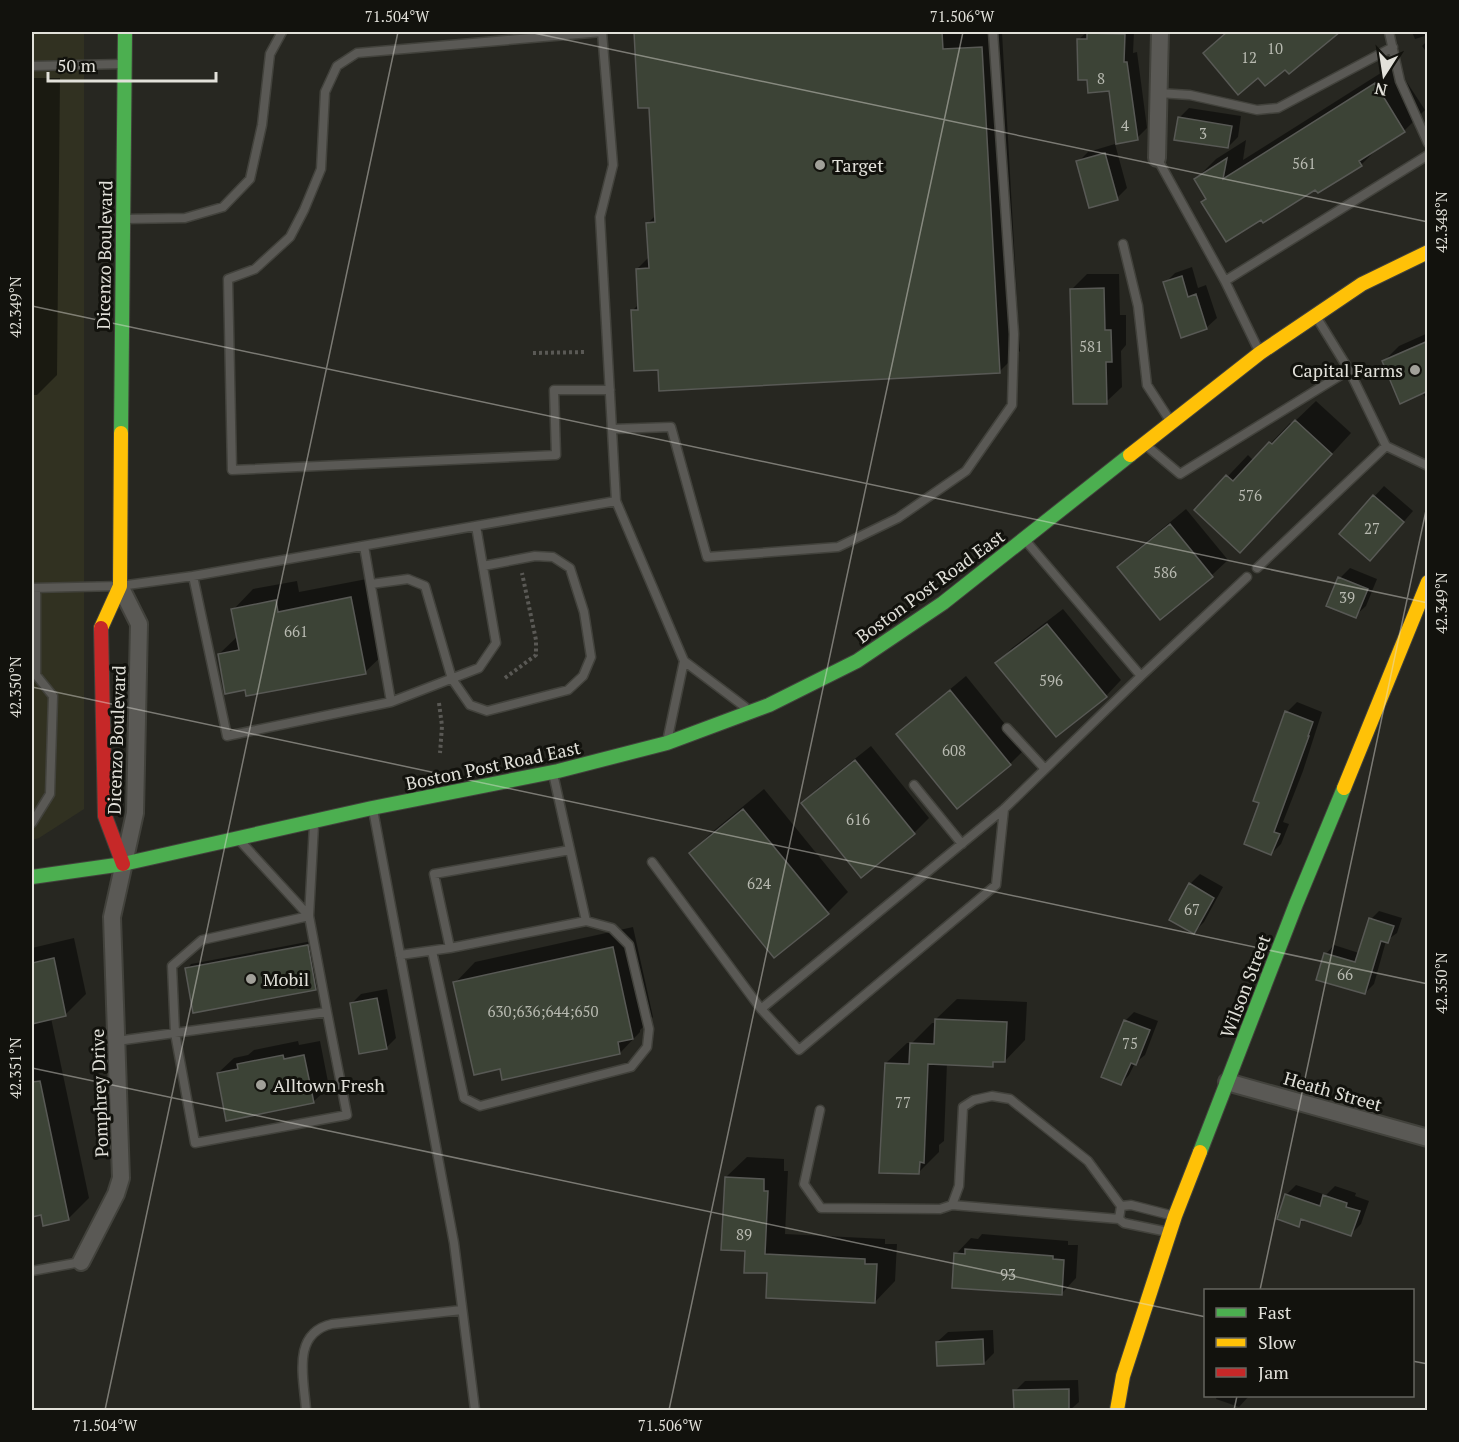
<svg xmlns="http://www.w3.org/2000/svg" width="1459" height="1442" font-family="'PT Serif',serif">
  <rect width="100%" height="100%" fill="#272721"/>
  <path fill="#313121" d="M 32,32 L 84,32 L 84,809 L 39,838 L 32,840 Z"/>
  <path fill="#0007" d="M 635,32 L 1002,32 L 1020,351 L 1000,371 L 659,368 L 632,311 L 639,304 L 637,269 L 649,257 L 647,224 L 656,215 L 650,106 L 640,107 Z
    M 1087,32 L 1134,32 L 1133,53 L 1137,52 L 1147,128 L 1137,138 L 1110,90 L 1078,40 Z
    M 1228,32 L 1337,32 L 1289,72 L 1285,68 L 1258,76 L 1214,43 Z
    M 1412,32 L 1428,32 L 1428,35 L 1415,39 Z
    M 1428,40 L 1428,54 L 1422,46 Z
    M 1395,64 L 1425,110 L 1404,131 L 1379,147 L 1361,165 L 1262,218 L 1207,198 L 1196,179 L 1216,159 L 1246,140 L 1243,160 Z
    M 32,78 L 60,78 L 57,375 L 37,395 L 32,395 Z
    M 1189,108 L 1241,116 L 1238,137 L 1228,147 L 1179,118 Z
    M 1115,144 L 1127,188 L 1117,198 L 1078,162 L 1088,152 Z
    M 1192,267 L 1198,288 L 1206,285 L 1217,318 L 1206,328 L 1165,283 L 1175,273 Z
    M 1087,274 L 1119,274 L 1120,315 L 1126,315 L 1126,345 L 1121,351 L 1122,387 L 1106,402 L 1072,289 Z
    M 1428,333 L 1428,395 L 1425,397 L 1422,392 L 1384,361 L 1399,346 Z
    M 1316,401 L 1351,433 L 1261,531 L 1196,510 L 1248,455 L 1254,461 L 1290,423 L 1292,424 Z
    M 1384,486 L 1413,511 L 1380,549 L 1341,533 Z
    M 1186,509 L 1228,560 L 1212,575 L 1161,618 L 1119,567 L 1134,552 Z
    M 1350,568 L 1377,579 L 1366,606 L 1355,616 L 1340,578 Z
    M 372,578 L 386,652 L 365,672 L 246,688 L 219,654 L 238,636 L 233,610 L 253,589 L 297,581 L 299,592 Z
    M 1063,609 L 1121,680 L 1106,696 L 997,664 L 1012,648 Z
    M 966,676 L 1025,749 L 1010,764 L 898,734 L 914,719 Z
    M 1297,702 L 1322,712 L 1303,771 L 1283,822 L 1289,824 L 1281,844 L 1271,854 L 1261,802 L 1287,712 Z
    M 871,746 L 929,818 L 914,833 L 803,803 L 818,788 Z
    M 764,789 L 848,892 L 828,912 L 774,956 L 691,853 L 711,833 Z
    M 1200,874 L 1223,887 L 1204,922 L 1194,932 L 1190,884 Z
    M 1379,911 L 1402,918 L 1397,933 L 1386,941 L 1374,984 L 1365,993 L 1326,954 L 1334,945 L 1359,953 L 1371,919 Z
    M 633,927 L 653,1017 L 640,1030 L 640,1032 L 620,1053 L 501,1068 L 455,983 L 475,962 Z
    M 74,938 L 86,994 L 66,1014 L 51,1018 L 89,1198 L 68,1219 L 42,1213 L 34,1215 L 32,1204 L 32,948 Z
    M 312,941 L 320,984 L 315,989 L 187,969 L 191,964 Z
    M 387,989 L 396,1038 L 386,1048 L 351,1004 L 361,994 Z
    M 957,999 L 1027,1002 L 1025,1040 L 1005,1061 L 997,1060 L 992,1065 L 947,1063 L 944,1141 L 939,1145 L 939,1152 L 918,1173 L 886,1063 L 907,1043 L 912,1043 L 932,1023 L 936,1023 L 936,1019 Z
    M 1134,1012 L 1158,1021 L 1145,1055 L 1135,1063 L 1129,1075 L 1121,1084 L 1125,1021 Z
    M 298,1041 L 299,1045 L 320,1041 L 329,1087 L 313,1102 L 218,1073 L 234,1058 L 248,1055 L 254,1050 Z
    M 747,1157 L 784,1159 L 784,1171 L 788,1171 L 785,1234 L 885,1239 L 885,1244 L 897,1244 L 895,1281 L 875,1302 L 768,1272 L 747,1250 L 726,1177 Z
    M 1296,1185 L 1326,1195 L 1335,1186 L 1356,1193 L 1355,1196 L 1369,1201 L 1361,1224 L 1351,1234 L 1305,1218 L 1299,1225 L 1286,1195 Z
    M 982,1234 L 1068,1241 L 1068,1245 L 1078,1245 L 1076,1278 L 1061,1294 L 956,1254 L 971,1238 L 978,1239 Z
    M 993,1330 L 994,1353 L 984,1363 L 937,1342 L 948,1332 Z
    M 1078,1380 L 1079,1402 L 1070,1410 L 1015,1410 L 1015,1391 L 1025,1381 Z
    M 1217,1396 L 1249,1396 L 1239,1407 L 1216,1399 Z"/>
  <path fill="#3c4336" stroke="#585955" stroke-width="1.5" d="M 634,32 L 942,32 L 943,49 L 982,47 L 1000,373 L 659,391 L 658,370 L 634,371 L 631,310 L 638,310 L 636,269 L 649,268 L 646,223 L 655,222 L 649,108 L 638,108 Z
    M 1227,32 L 1340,32 L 1289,74 L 1285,70 L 1265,86 L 1258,78 L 1238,95 L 1203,53 Z
    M 1087,33 L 1125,34 L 1124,62 L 1127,62 L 1138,140 L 1116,144 L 1109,91 L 1088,93 L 1087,80 L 1078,80 L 1077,39 L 1087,39 Z
    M 1375,83 L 1405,132 L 1359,161 L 1362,166 L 1318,193 L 1315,190 L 1263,223 L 1261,220 L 1226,242 L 1201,202 L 1206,199 L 1194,179 L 1227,158 L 1223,179 Z
    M 1178,117 L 1232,126 L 1228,148 L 1174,140 Z
    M 1105,153 L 1118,200 L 1089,208 L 1076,161 Z
    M 1182,276 L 1188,297 L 1196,294 L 1207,329 L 1181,338 L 1163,282 Z
    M 1104,288 L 1105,330 L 1111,330 L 1112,362 L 1106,362 L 1107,404 L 1073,404 L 1070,289 Z
    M 1428,341 L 1428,391 L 1400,404 L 1382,361 Z
    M 1295,420 L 1332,454 L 1240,553 L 1194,510 L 1226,475 L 1233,481 L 1269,442 L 1272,444 Z
    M 1373,495 L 1404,522 L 1370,561 L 1339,534 Z
    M 1170,524 L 1213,577 L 1160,620 L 1117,567 Z
    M 1338,577 L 1368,589 L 1356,618 L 1326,606 Z
    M 351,597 L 366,674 L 246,696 L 245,690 L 225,694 L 218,654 L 239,650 L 231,609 L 276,600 L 278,612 Z
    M 1047,624 L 1107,697 L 1056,737 L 995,663 Z
    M 950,690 L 1011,765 L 957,809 L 896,734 Z
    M 1285,711 L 1313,722 L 1308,736 L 1309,736 L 1274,832 L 1280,834 L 1271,855 L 1244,844 L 1259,803 L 1253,801 Z
    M 855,760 L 915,834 L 861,878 L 801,803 Z
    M 743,809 L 829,914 L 774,958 L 689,853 Z
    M 1189,883 L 1214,898 L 1194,934 L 1169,920 Z
    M 1369,918 L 1394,926 L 1388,943 L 1381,941 L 1365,994 L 1316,980 L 1324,953 L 1355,962 Z
    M 308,945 L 316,990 L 193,1013 L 185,968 Z
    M 613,947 L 633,1039 L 618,1042 L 620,1054 L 502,1080 L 500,1069 L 474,1075 L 453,982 Z
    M 54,958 L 66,1016 L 32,1024 L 32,963 Z
    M 377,998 L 387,1049 L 359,1054 L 350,1003 Z
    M 935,1019 L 1007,1022 L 1005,1062 L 993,1062 L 993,1067 L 928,1064 L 924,1163 L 920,1162 L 919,1174 L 879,1173 L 885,1063 L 909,1064 L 910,1043 L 934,1044 Z
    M 1124,1020 L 1150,1030 L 1136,1065 L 1131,1063 L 1121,1085 L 1101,1077 Z
    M 283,1055 L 284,1059 L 304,1055 L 314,1103 L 226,1121 L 217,1073 L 238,1069 L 237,1064 Z
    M 40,1081 L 69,1220 L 43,1226 L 41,1215 L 32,1217 L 32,1082 Z
    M 725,1177 L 764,1179 L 764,1191 L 768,1191 L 765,1254 L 865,1259 L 865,1264 L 877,1264 L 875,1303 L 766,1298 L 767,1273 L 744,1273 L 745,1251 L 721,1250 Z
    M 1285,1194 L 1320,1206 L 1323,1195 L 1347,1203 L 1346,1207 L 1360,1211 L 1351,1236 L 1301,1219 L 1299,1227 L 1277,1219 Z
    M 965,1249 L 1053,1256 L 1053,1259 L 1064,1260 L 1062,1295 L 952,1288 L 954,1253 L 965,1254 Z
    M 983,1339 L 984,1364 L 937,1366 L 936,1342 Z
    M 1069,1389 L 1069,1410 L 1014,1410 L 1013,1390 Z"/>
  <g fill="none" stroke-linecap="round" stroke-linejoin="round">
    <defs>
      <path id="lane" d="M 602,32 L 357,53 L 337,66 L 325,92 L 321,169 L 304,210 L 290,237 L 255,269 L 228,279 L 232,470 L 556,455 L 554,390 L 610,390
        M 602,32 L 613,165 L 600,217 L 616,501 L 684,661 L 745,707
        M 1389,32 L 1400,81 L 1428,143
        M 32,66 L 121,64
        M 1158,93 L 1190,95 L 1257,110 L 1278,108 L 1393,47
        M 1157,158 L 1225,281 L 1259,351
        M 125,219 L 185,218 L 223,207 L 250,179 L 262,125 L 270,54 L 282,32
        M 1123,244 L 1138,306 L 1147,385 L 1169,419
        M 1225,281 L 1428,155
        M 1317,318 L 1349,370 L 1386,446 L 1428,466
        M 612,429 L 671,427 L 707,557 L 838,547 L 898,518 L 966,471 L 1012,405 L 1014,334 L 993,32
        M 1148,447 L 1180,474 L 1349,370
        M 1026,541 L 1141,676
        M 1257,568 L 1386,446
        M 193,576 L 227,736 L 391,702 L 364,546
        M 371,584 L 408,579 L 425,586 L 452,679 L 470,705 L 487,711 L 568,690 L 583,676 L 591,657 L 584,612 L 570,568 L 553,557 L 535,556 L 483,566
        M 32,588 L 120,586 L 193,576 L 616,501
        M 391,702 L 479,668 L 496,643 L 476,526
        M 1007,728 L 1045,769
        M 668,737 L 684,661
        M 914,785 L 962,844
        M 1004,809 L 996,885 L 799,1050 L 761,1009 L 1004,809 L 1141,676 L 1247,577
        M 374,815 L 454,1243 L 475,1410
        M 32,823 L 50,794 L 53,696 L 36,675 L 36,588
        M 242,843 L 309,916
        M 652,862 L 761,1009
        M 309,916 L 202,940 L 172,966 L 175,1033 L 195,1143 L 347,1115 L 327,1012
        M 450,948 L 434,874 L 570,850
        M 432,951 L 464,1098 L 480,1106 L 631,1067 L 647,1047 L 649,1029 L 629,945 L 612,928 L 586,921
        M 400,955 L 450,948 L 586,921 L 554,778
        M 117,1041 L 327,1012 L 309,916 L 314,825
        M 820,1110 L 804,1184 L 821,1208 L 940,1209 L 952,1205 L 959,1186 L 963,1107 L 974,1100 L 992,1096 L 1010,1099 L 1088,1161 L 1121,1206
        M 952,1205 L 1119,1219
        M 1168,1232 L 1124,1223 L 1119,1219 L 1121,1206 L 1131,1205 L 1174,1216
        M 32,1271 L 81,1262
        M 306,1410 C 304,1379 291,1333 332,1324 L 462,1310"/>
      <path id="street" d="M 1157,158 L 1160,32
        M 1227,1082 L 1428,1138
        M 81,1262 L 116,1194 L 121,1178 L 112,917 L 135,813 L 139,624 L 120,586"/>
      <path id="fast" d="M 121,433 L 125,32
        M 667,743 L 769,705 L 857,661 L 943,603 L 1130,455
        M 372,808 L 558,771 L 667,743
        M 32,877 L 123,864 L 372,808
        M 1200,1152 L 1296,904 L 1344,788"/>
      <path id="slow" d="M 1130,455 L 1260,353 L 1362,284 L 1428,252
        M 101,628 L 120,586 L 121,433
        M 1344,788 L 1428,582
        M 1117,1410 L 1123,1376 L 1175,1216 L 1200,1152"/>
      <path id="jam" d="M 101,628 L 105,816 L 123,864"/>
    </defs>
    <use href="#lane" stroke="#42423c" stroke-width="11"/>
    <use href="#street" stroke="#42423c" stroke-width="20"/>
    <use href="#fast" stroke="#42423c" stroke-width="16"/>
    <use href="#slow" stroke="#42423c" stroke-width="16"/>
    <use href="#jam" stroke="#42423c" stroke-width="16"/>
    <path stroke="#5a5955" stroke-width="4" stroke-dasharray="3 3" stroke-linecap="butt" d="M 533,353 L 586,352
      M 505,678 L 536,655 L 536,640 L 522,573
      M 439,703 L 442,726 L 440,753"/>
    <use href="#lane" stroke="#5a5955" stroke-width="8"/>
    <use href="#street" stroke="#5a5955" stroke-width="16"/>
    <use href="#fast" stroke="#4caf50" stroke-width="14"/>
    <use href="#slow" stroke="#ffc107" stroke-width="14"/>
    <use href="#jam" stroke="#c62828" stroke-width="14"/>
  </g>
  <path fill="none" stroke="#e2e1da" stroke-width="1.5" stroke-opacity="0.45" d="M 529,32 L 1428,222M 32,306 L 1428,603M 32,687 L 1428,984M 32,1068 L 1206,1317M 1260,1290 L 1428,501M 1412,1361 L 1428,1364M 105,1410 L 398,32M 669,1410 L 963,32M 1234,1410 L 1237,1396"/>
  <g fill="#a1a099" stroke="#12120d" stroke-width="2">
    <circle cx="820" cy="165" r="6"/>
    <circle cx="1415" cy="370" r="6"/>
    <circle cx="251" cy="979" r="6"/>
    <circle cx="261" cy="1085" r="6"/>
  </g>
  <g text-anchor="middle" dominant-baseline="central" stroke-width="6" stroke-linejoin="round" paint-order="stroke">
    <g font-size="15" fill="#b8bab1">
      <text x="1275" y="48">10</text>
      <text x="1249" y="57">12</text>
      <text x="1101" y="78">8</text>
      <text x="1125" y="125">4</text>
      <text x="1203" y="133">3</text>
      <text x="1304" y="163">561</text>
      <text x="1091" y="346">581</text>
      <text x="1250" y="495">576</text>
      <text x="1372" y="528">27</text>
      <text x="1165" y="572">586</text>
      <text x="1347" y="597">39</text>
      <text x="296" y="631">661</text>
      <text x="1051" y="680">596</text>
      <text x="954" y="750">608</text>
      <text x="858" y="819">616</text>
      <text x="759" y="883">624</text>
      <text x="1192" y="909">67</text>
      <text x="1345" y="974">66</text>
      <text x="543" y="1011">630;636;644;650</text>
      <text x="1130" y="1043">75</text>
      <text x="903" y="1102">77</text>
      <text x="744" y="1234">89</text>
      <text x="1008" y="1274">93</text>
    </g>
    <g font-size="18" fill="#e2e1da" stroke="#12120d" text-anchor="start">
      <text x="832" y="165">Target</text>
      <text x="1403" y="370" text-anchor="end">Capital Farms</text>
      <text x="263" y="979">Mobil</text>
      <text x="273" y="1085">Alltown Fresh</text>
    </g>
    <g font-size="18" fill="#e2e1da" stroke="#12120d">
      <text transform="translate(104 255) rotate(-89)">Dicenzo Boulevard</text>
      <text transform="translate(930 586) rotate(-36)">Boston Post Road East</text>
      <text transform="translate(116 740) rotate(-88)">Dicenzo Boulevard</text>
      <text transform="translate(493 765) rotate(-12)">Boston Post Road East</text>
      <text transform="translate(1245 986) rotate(-69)">Wilson Street</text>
      <text transform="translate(1333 1091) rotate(16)">Heath Street</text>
      <text transform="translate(99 1093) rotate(-92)">Pomphrey Drive</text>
    </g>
  </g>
  <rect width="1459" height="1442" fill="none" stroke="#12120d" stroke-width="66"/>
  <rect x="1204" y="1289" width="210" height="108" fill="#12120d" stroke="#65655f" stroke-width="1.5"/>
  <rect x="1216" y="1308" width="30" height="9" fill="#4caf50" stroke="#65655f" stroke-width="1.5"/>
  <text x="1258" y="1319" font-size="18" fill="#e2e1da">Fast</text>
  <rect x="1216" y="1338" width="30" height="9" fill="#ffc107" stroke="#65655f" stroke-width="1.5"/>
  <text x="1258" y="1349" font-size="18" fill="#e2e1da">Slow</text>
  <rect x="1216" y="1368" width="30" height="9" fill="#c62828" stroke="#65655f" stroke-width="1.5"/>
  <text x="1258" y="1379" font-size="18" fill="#e2e1da">Jam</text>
  <g transform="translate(1384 75) rotate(192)" stroke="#12120d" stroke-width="4.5" paint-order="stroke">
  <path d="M0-4.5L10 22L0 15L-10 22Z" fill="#e2e1da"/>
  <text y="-9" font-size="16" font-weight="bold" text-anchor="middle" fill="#e2e1da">N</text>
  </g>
  <path d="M48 72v9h168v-9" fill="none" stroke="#e2e1da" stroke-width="3"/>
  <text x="57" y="72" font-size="18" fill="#e2e1da" stroke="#12120d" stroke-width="4.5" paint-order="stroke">50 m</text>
  <rect x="33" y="33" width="1393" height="1376" fill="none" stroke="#e2e1da" stroke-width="2"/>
  <g font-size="15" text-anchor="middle" fill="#e2e1da">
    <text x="397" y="22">71.504°W</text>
    <text x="962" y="22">71.506°W</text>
    <text transform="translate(1442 222) rotate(-90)" y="5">42.348°N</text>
    <text transform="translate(16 307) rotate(-90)" y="5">42.349°N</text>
    <text transform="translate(1442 603) rotate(-90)" y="5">42.349°N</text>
    <text transform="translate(16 687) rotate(-90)" y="5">42.350°N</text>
    <text transform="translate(1442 983) rotate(-90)" y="5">42.350°N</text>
    <text transform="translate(16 1068) rotate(-90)" y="5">42.351°N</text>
    <text x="105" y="1431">71.504°W</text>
    <text x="670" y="1431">71.506°W</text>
  </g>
</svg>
